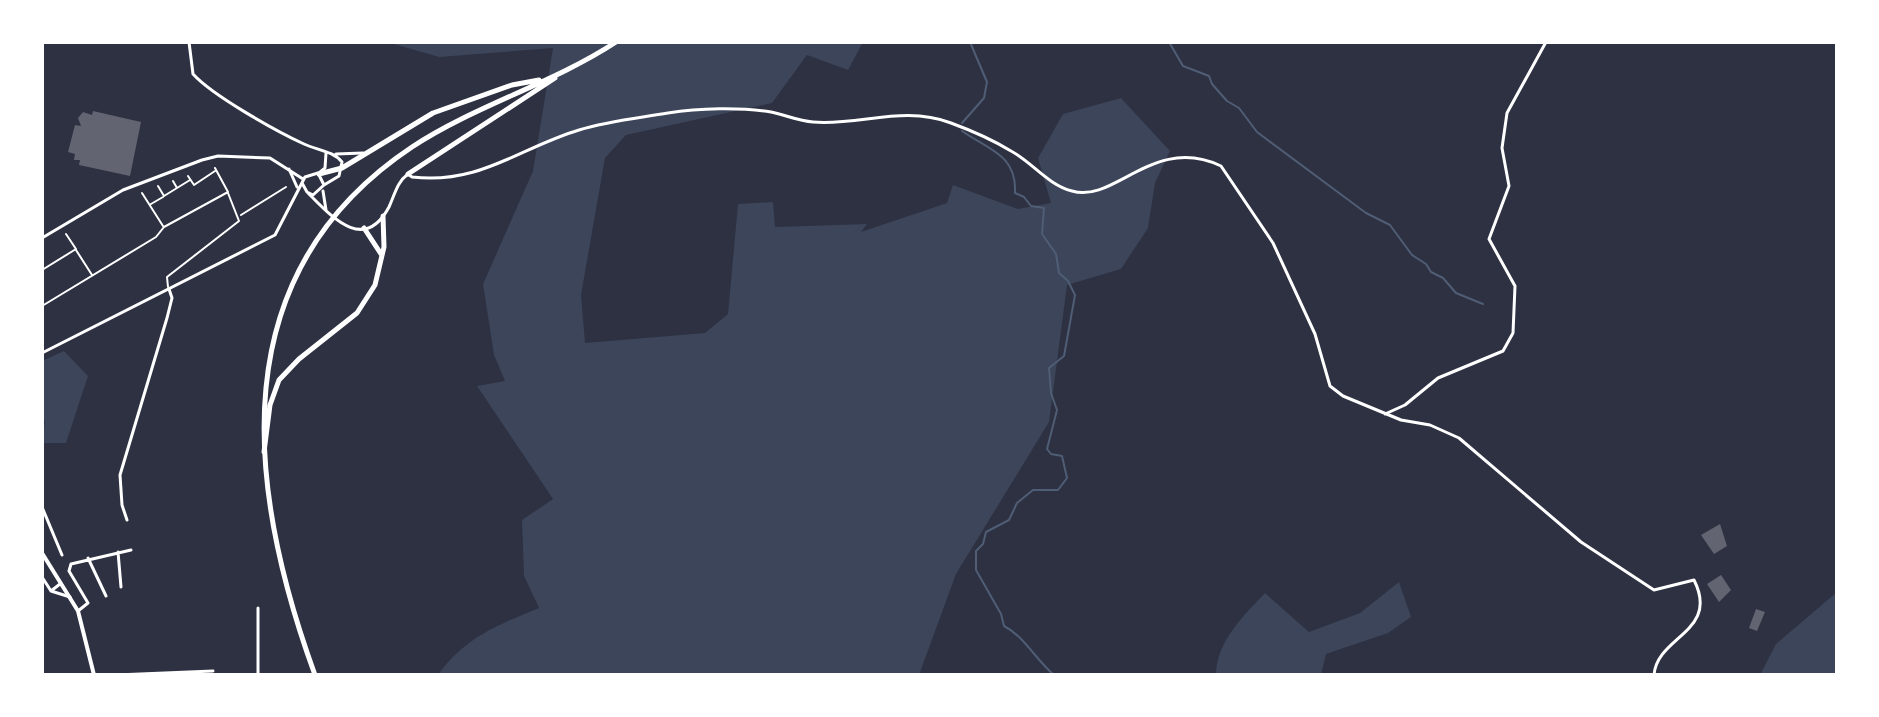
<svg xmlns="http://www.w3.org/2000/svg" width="1879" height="717" font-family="Signika,sans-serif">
  <rect width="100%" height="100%" fill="#2d3142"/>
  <path fill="#3c4559" d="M 387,42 L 863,42 L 848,70 L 807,55 L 772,103 L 626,135 L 605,158 L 581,295 L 585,343 L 705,333 L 728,314 L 738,204 L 773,202 L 775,227 L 867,224 L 861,232 L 947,203 L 953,185 L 1018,209 L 1051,203 L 1038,158 L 1063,114 L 1121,98 L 1170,151 L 1155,183 L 1148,228 L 1121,269 L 1067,285 L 1049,422 L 956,574 L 919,675 L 438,675 C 463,639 499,624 539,608 L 524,576 L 522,520 L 553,499 L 477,386 L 505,381 L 494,355 L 483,284 L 533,171 L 553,48 L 439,57 Z
    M 64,351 L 88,376 L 66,443 L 42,443 L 45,421 L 42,421 L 42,361 Z
    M 1399,582 L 1411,617 L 1388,633 L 1326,654 L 1321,675 L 1216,675 C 1216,642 1244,615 1265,593 L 1309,632 L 1360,613 Z
    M 1837,592 L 1837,675 L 1760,675 L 1776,644 Z"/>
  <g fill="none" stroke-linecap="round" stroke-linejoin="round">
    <path stroke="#4f5d75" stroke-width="2" d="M 1169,42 L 1183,66 L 1209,76 L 1212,84 L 1227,101 L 1239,108 L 1257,132 L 1366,213 L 1390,225 L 1412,255 L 1426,264 L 1431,272 L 1443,278 L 1456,293 L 1483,304
      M 962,123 L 984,98 L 987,82 L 970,42
      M 962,131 C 989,150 1017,155 1015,193 L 1024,197 L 1031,206 L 1044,208 L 1042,234 L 1056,254 L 1059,273 L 1068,281 L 1075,295 L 1064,356 L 1049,368 L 1051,393 L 1057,410 L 1047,449 L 1051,454 L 1062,456 L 1067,478 L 1058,490 L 1033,490 L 1017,503 L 1009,520 L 986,532 L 983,544 L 976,551 L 976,570 L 1001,614 L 1004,626 C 1024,636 1036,660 1054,675"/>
  </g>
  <path fill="#626471" d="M 93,111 L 141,122 L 130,176 L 79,165 L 80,160 L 74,160 L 75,154 L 68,152 L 75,125 L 81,126 L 78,118 L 83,112 L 92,115 Z
    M 1720,524 L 1727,546 L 1714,554 L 1701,535 Z
    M 1721,575 L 1731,590 L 1719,602 L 1707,584 Z
    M 1756,609 L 1765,612 L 1757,631 L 1749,628 Z"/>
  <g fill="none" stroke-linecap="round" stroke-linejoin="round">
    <path stroke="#fff" stroke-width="2" d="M 188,176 L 194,185 L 215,171
      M 173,181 L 177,188 L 190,180
      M 158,186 L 164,196 L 177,188
      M 142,193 L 163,226
      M 151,204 L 163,197
      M 241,215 L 286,187
      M 76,250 L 92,275
      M 42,270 L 76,249 L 66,234
      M 168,287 L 167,277 L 239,221 L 228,193
      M 42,306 L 156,237 L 164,227 L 228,192 L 215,168"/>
    <path stroke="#fff" stroke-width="3" d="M 189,42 L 193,74 C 213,96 276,131 304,144 C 317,150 333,151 342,162 L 339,176 L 324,185
      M 336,154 L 363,153
      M 289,169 L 297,187
      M 319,173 L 325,168 L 326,153
      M 323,191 L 326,210
      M 308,193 C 331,216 364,254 389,207 C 395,194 397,182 408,174 L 412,177 C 480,185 519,148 579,130 C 608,121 639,118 668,113 C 699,108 740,107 771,112 C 786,115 798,121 813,122 C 860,126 903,105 951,123 C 970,130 993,140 1011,151 C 1032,162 1048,185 1072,191 C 1115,204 1153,134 1221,166 L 1273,243 L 1315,334 L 1330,386 L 1343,396 L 1401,420 L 1430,425 L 1459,438 L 1581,542 L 1654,590 L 1694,580 C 1720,632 1657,636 1654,675
      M 42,238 L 123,190 L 202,160 L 218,156 L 270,158 L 303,179
      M 42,353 L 275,235 L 305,177 L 318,173 L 324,185 L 313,195 L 307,192 L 302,183
      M 1385,414 L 1405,405 L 1438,378 L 1503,351 L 1513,333 L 1515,286 L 1489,239 L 1509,186 L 1502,148 L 1507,113 L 1546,42
      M 42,507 L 62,555
      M 127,520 L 122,505 L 120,475 L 167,318 L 172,298 L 169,289
      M 118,552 L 121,587
      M 88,558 L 106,596
      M 42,577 L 51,591 L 60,584
      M 51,591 L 70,597
      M 258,608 L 258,675
      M 78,611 L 88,603 L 69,571 L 71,564 L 131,550
      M 116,675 L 213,671"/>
    <path stroke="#fff" stroke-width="4" d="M 42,553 L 78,611 L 94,675"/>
    <path stroke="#fff" stroke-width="5" d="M 319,174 L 342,168 L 433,113 L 512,85 L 539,80
      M 408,174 L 555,78
      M 364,228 L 381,254
      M 264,452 L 270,405 L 279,380 L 299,359 L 357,313 L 375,285 L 384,247 L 383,216
      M 315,675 C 246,486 221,274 412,147 C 476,105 552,84 616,42"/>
  </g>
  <rect width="1879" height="717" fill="none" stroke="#ffffff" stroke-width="88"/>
</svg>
